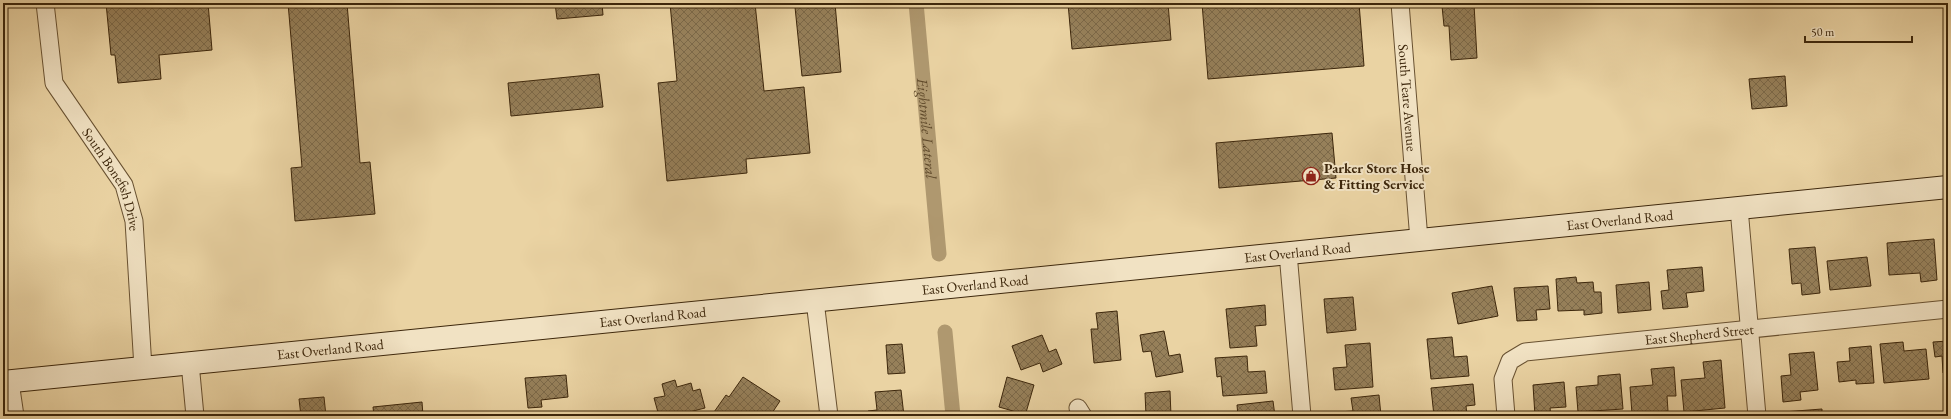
<svg xmlns="http://www.w3.org/2000/svg" width="1951" height="419" font-family="'EB Garamond',serif">
  <defs>
    <pattern id="building-cross-hatch" width="8" height="8" patternUnits="userSpaceOnUse"><rect width="8" height="8" fill="#96805a"/><path d="M0 0l8 8M0 8l8-8" fill="none" stroke="#7c6949"/></pattern>
  </defs>
  <rect width="100%" height="100%" fill="#ead3a3"/>
  <filter id="stains"><feTurbulence type="fractalNoise" baseFrequency=".005" numOctaves="4"/><feColorMatrix values="0 0 0 0 .2 0 0 0 0 .09 0 0 0 0 .02 0 0 0 .5 -.17"/></filter>
  <radialGradient id="worn" r=".72"><stop offset=".6" stop-color="#630" stop-opacity="0"/><stop offset="1" stop-color="#630" stop-opacity=".3"/></radialGradient>
  <g fill="none" stroke-linecap="round" stroke-linejoin="round">
    <g stroke="#af986f" stroke-width="15">
      <path id="s1" d="M 916,3 L 939,254"/>
      <path d="M 945,332 L 953,416"/>
    </g>
  </g>
  <path fill="url(#building-cross-hatch)" stroke="#3c260b" d="M 106,3 L 208,3 L 212,50 L 159,55 L 161,79 L 118,83 L 115,55 L 111,55 Z
    M 288,3 L 347,3 L 360,163 L 370,162 L 375,214 L 295,221 L 291,168 L 302,167 Z
    M 555,3 L 602,3 L 603,15 L 557,19 Z
    M 670,3 L 755,3 L 764,91 L 804,87 L 810,153 L 746,159 L 747,173 L 667,181 L 658,83 L 677,81 Z
    M 801,3 L 835,3 L 841,72 L 802,76 L 795,7 L 801,7 Z
    M 1068,3 L 1168,3 L 1171,40 L 1072,49 Z
    M 1202,3 L 1359,3 L 1364,66 L 1208,79 Z
    M 1474,4 L 1477,58 L 1451,60 L 1449,26 L 1444,26 L 1442,6 Z
    M 599,74 L 603,107 L 511,116 L 508,83 Z
    M 1785,76 L 1787,106 L 1752,109 L 1749,79 Z
    M 1332,133 L 1336,178 L 1219,188 L 1216,143 Z
    M 1934,239 L 1937,280 L 1921,282 L 1920,273 L 1889,275 L 1887,243 Z
    M 1815,247 L 1820,293 L 1802,295 L 1801,283 L 1792,284 L 1789,249 Z
    M 1867,257 L 1871,286 L 1830,290 L 1827,261 Z
    M 1702,267 L 1704,291 L 1686,293 L 1688,307 L 1663,309 L 1661,291 L 1669,290 L 1667,270 Z
    M 1576,277 L 1577,283 L 1593,282 L 1594,292 L 1601,292 L 1602,313 L 1584,315 L 1584,310 L 1558,311 L 1556,279 Z
    M 1649,282 L 1651,310 L 1618,313 L 1616,285 Z
    M 1492,286 L 1498,316 L 1458,324 L 1452,293 Z
    M 1548,286 L 1550,309 L 1536,310 L 1537,320 L 1517,321 L 1514,288 Z
    M 1353,297 L 1356,330 L 1327,333 L 1324,299 Z
    M 1265,305 L 1266,325 L 1255,326 L 1257,346 L 1230,348 L 1226,309 Z
    M 1117,311 L 1121,360 L 1094,363 L 1091,329 L 1098,329 L 1096,313 Z
    M 1164,331 L 1169,356 L 1180,354 L 1183,372 L 1156,377 L 1151,351 L 1143,352 L 1140,335 Z
    M 1042,335 L 1049,352 L 1056,349 L 1062,364 L 1043,372 L 1040,363 L 1021,370 L 1012,346 Z
    M 1452,337 L 1454,357 L 1467,356 L 1469,376 L 1431,379 L 1427,339 Z
    M 1948,341 L 1948,373 L 1943,373 L 1942,356 L 1935,357 L 1933,342 Z
    M 1903,342 L 1904,351 L 1926,349 L 1929,379 L 1884,383 L 1880,344 Z
    M 1370,343 L 1373,387 L 1335,390 L 1333,368 L 1347,367 L 1345,345 Z
    M 902,344 L 905,373 L 888,374 L 886,345 Z
    M 1871,346 L 1874,383 L 1856,384 L 1856,380 L 1839,382 L 1837,362 L 1850,361 L 1849,348 Z
    M 1814,352 L 1818,390 L 1800,392 L 1801,400 L 1783,402 L 1781,376 L 1791,375 L 1789,354 Z
    M 1247,356 L 1248,372 L 1265,371 L 1267,393 L 1223,396 L 1221,376 L 1217,377 L 1215,358 Z
    M 1721,360 L 1725,408 L 1684,412 L 1681,380 L 1705,378 L 1703,362 Z
    M 1674,367 L 1676,396 L 1667,396 L 1668,411 L 1632,414 L 1630,387 L 1653,385 L 1651,369 Z
    M 1620,374 L 1623,409 L 1578,412 L 1576,387 L 1598,385 L 1598,376 Z
    M 566,375 L 568,397 L 541,400 L 542,407 L 528,408 L 525,378 Z
    M 743,377 L 780,401 L 770,416 L 720,416 L 714,412 L 726,395 L 729,397 Z
    M 1007,377 L 1034,385 L 1025,416 L 1011,416 L 1013,411 L 999,407 Z
    M 675,380 L 677,387 L 691,383 L 693,391 L 700,389 L 705,408 L 685,413 L 685,416 L 659,416 L 654,398 L 665,396 L 662,384 Z
    M 1564,382 L 1566,407 L 1550,408 L 1551,416 L 1535,416 L 1533,385 Z
    M 1473,384 L 1475,405 L 1466,406 L 1467,416 L 1434,416 L 1431,388 Z
    M 901,390 L 904,416 L 868,416 L 868,411 L 877,410 L 875,392 Z
    M 1170,391 L 1171,416 L 1146,416 L 1145,393 Z
    M 1379,395 L 1381,416 L 1339,416 L 1338,412 L 1353,411 L 1351,398 Z
    M 324,397 L 326,416 L 301,416 L 299,399 Z
    M 1273,401 L 1275,416 L 1238,416 L 1237,405 Z
    M 422,402 L 423,416 L 374,416 L 373,407 Z
    M 1822,409 L 1822,416 L 1784,416 L 1783,412 Z"/>
  <g fill="none" stroke-linecap="round" stroke-linejoin="round">
    <defs>
      <g id="minor">
        <path id="s2" d="M 45,3 L 54,83 L 124,185 L 134,221 L 143,368"/>
        <path id="s3" d="M 1400,3 L 1419,240"/>
        <path d="M 1739,208 L 1757,416"/>
        <path d="M 1288,253 L 1302,416"/>
        <path d="M 815,301 L 829,416"/>
        <path d="M 190,363 L 195,416"/>
        <path d="M 10,382 L 15,416"/>
        <path d="M 1078,408 L 1083,416"/>
        <path id="s4" d="M 1506,416 L 1503,379 L 1510,361 L 1525,352 L 1948,309"/>
      </g>
      <g id="secondary">
        <path id="s5" d="M 3,382 L 1948,187"/>
      </g>
    </defs>
    <use href="#minor" stroke="#685131" stroke-width="19"/>
    <use href="#secondary" stroke="#3c260b" stroke-width="24"/>
    <use href="#minor" stroke="#f1e2c3" stroke-width="17"/>
    <use href="#secondary" stroke="#f1e2c3" stroke-width="22"/>
  </g>
  <defs>
    <symbol id="shop-ring" viewBox="-11 -11 22 22"><circle r="9.5" fill="#f1e2c3" stroke="#8f2418" stroke-width="1.5"/><path d="M-5-2.5h2.3a2.7 3.5 0 0 1 5.4 0H5L5.5 6h-11ZM-1.5-2.5h3a1.5 2.3 0 0 0-3 0Z" fill="#8f2418"/></symbol>
  </defs>
  <g fill-rule="evenodd">
    <use href="#shop-ring" x="1301" y="166" width="20" height="20"/>
  </g>
  <g text-anchor="middle" dominant-baseline="central" stroke-width="4" stroke-linejoin="round" paint-order="stroke">
    <g font-size="14" fill="#3c260b" stroke="#f1e2c3">
      <text stroke="none"><textPath href="#s3" startOffset="95">South Teare Avenue</textPath></text>
      <text stroke="none"><textPath href="#s2" startOffset="194">South Bonefish Drive</textPath></text>
      <text stroke="none"><textPath href="#s5" startOffset="1625">East Overland Road</textPath></text>
      <text stroke="none"><textPath href="#s5" startOffset="1301">East Overland Road</textPath></text>
      <text stroke="none"><textPath href="#s5" startOffset="977">East Overland Road</textPath></text>
      <text stroke="none"><textPath href="#s5" startOffset="653">East Overland Road</textPath></text>
      <text stroke="none"><textPath href="#s4" startOffset="249">East Shepherd Street</textPath></text>
      <text stroke="none"><textPath href="#s5" startOffset="329">East Overland Road</textPath></text>
    </g>
    <g font-size="14" font-weight="bold" fill="#3c260b" stroke="#f1e2c3" text-anchor="start">
      <text x="1324" y="168">Parker Store Hose<tspan x="1324" dy="16">&amp; Fitting Service</tspan></text>
    </g>
    <g font-size="15" font-style="italic" fill="#5e4829" stroke="#f1e2c3">
      <text stroke="none"><textPath href="#s1" startOffset="126">Eightmile Lateral</textPath></text>
    </g>
  </g>
  <rect width="1951" height="419" fill="none" stroke="#ead3a3" stroke-width="16"/>
  <rect x="4" y="4" width="1943" height="411" fill="none" stroke="#3c260b" stroke-width="2"/>
  <rect x="8" y="8" width="1935" height="403" fill="none" stroke="#3c260b"/>
  <path d="M1805 36v6h107v-6" fill="none" stroke="#3c260b" stroke-width="2"/>
  <text x="1811" y="36" font-size="12" fill="#3c260b" stroke="#f1e2c3" stroke-width="3" paint-order="stroke">50 m</text>
  <rect width="100%" height="100%" filter="url(#stains)"/>
  <rect width="100%" height="100%" fill="url(#worn)"/>
</svg>
